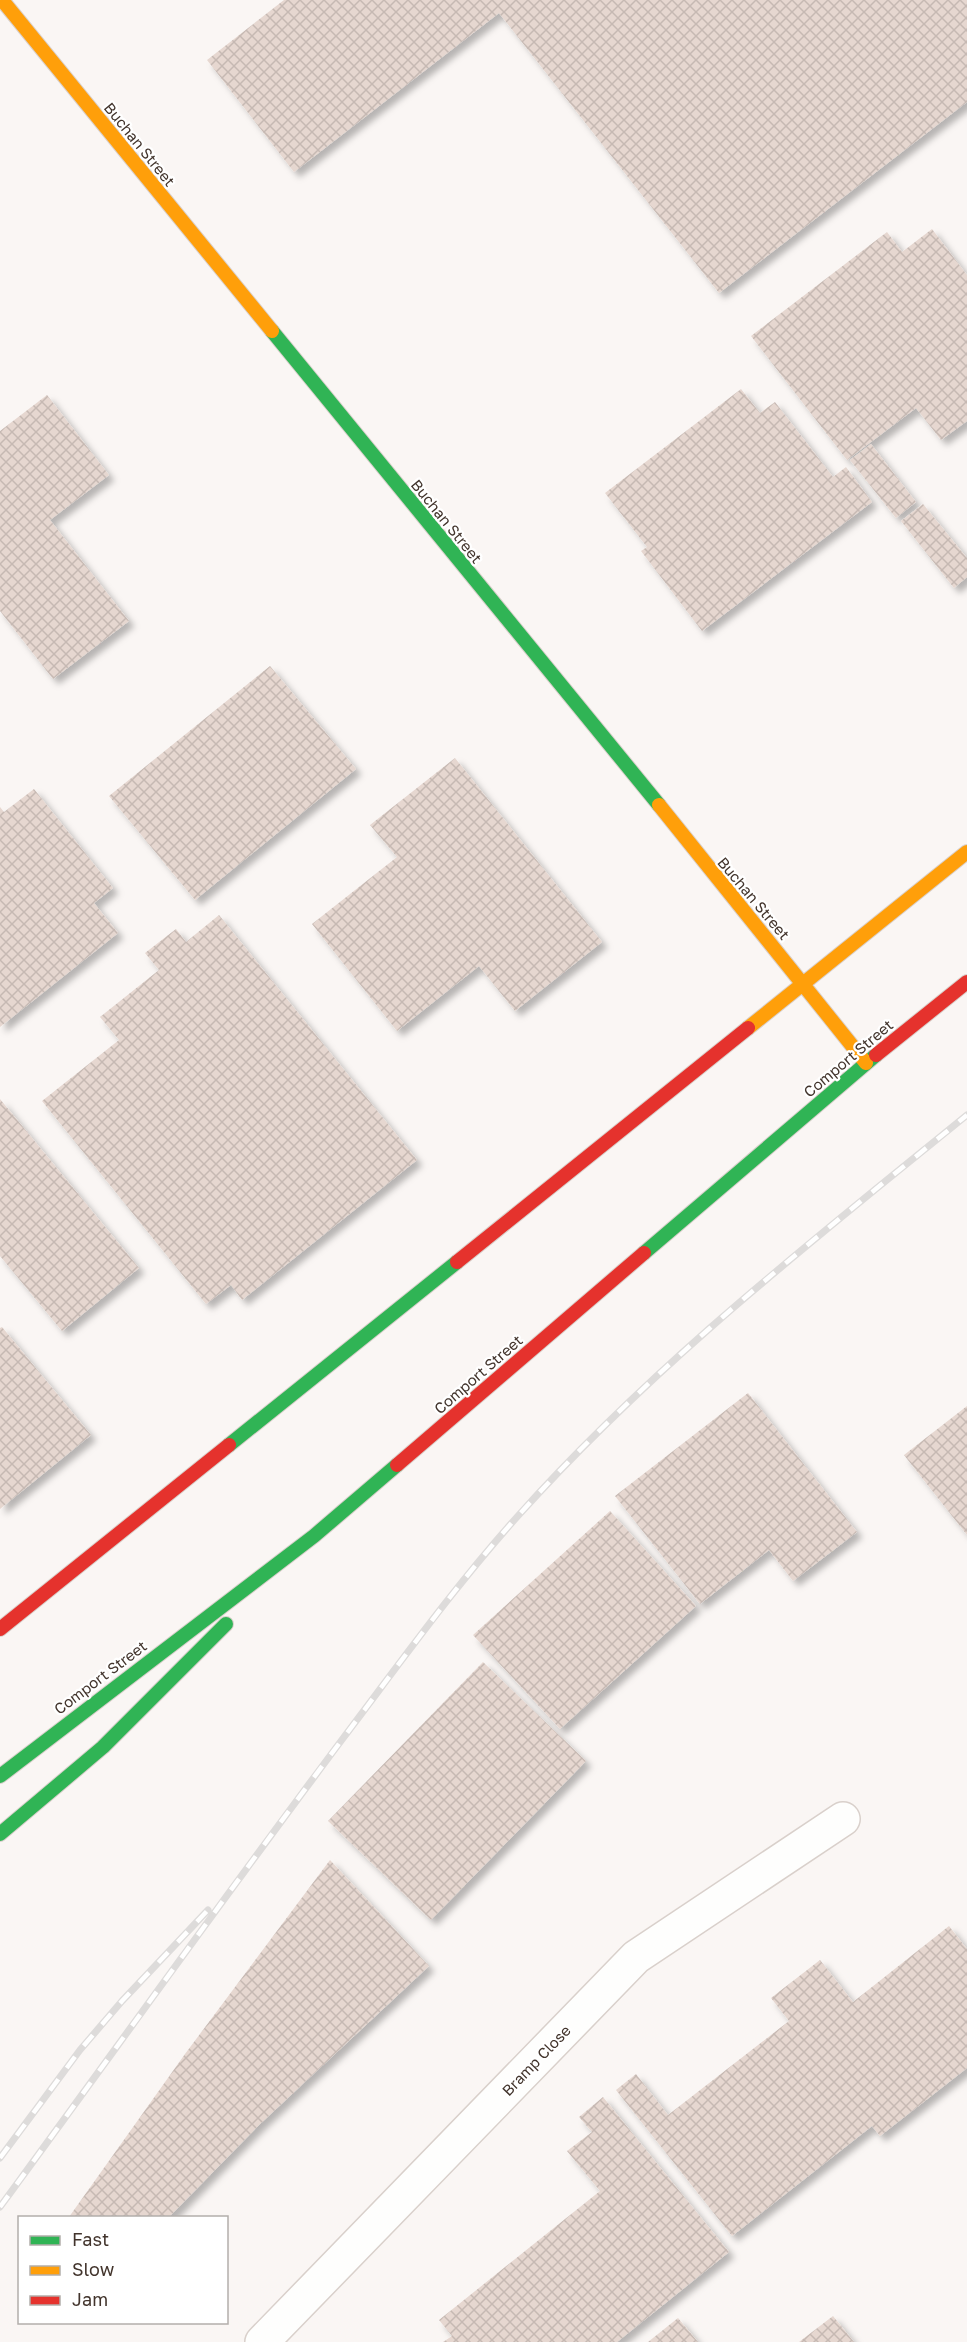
<svg xmlns="http://www.w3.org/2000/svg" width="967" height="2342" font-family="'Golos Text',sans-serif">
  <defs>
    <pattern id="building-cross-hatch" width="8" height="8" patternUnits="userSpaceOnUse" patternTransform="scale(1.5)"><rect width="8" height="8" fill="#e6d7d0"/><path d="M0 0l8 8M0 8l8-8" fill="none" stroke="#c6b9b3"/></pattern>
    <filter id="shadow"><feDropShadow dx="5.5" dy="5.5" stdDeviation="3" flood-color="#0004"/></filter>
  </defs>
  <rect width="100%" height="100%" fill="#faf6f4"/>
  <path fill="url(#building-cross-hatch)" filter="url(#shadow)" d="M 284,0 L 967,0 L 967,102 L 719,293 L 499,13 L 294,172 L 207,60 Z
    M 932,229 L 967,275 L 967,421 L 941,440 L 916,408 L 847,460 L 751,336 L 887,232 L 902,252 Z
    M 741,389 L 760,413 L 775,402 L 833,477 L 846,467 L 872,502 L 702,631 L 641,551 L 647,547 L 605,493 Z
    M 47,395 L 109,475 L 50,520 L 129,621 L 53,679 L 0,611 L 0,431 Z
    M 871,444 L 916,502 L 896,518 L 850,460 Z
    M 923,504 L 967,558 L 967,577 L 954,588 L 901,521 Z
    M 270,666 L 356,769 L 195,900 L 109,796 Z
    M 455,758 L 602,942 L 515,1011 L 479,966 L 397,1031 L 312,924 L 397,857 L 370,825 Z
    M 34,789 L 113,888 L 94,903 L 118,933 L 0,1027 L 0,807 L 4,812 Z
    M 219,915 L 417,1160 L 242,1300 L 231,1285 L 206,1304 L 42,1101 L 119,1040 L 100,1017 L 159,970 L 145,953 L 176,929 L 186,942 Z
    M 0,1099 L 139,1268 L 62,1331 L 0,1256 Z
    M 2,1327 L 91,1435 L 0,1509 L 0,1328 Z
    M 748,1393 L 857,1532 L 793,1581 L 769,1550 L 700,1604 L 615,1496 Z
    M 967,1406 L 967,1535 L 904,1455 Z
    M 610,1511 L 696,1606 L 560,1729 L 473,1635 Z
    M 483,1662 L 586,1761 L 431,1920 L 328,1821 Z
    M 330,1860 L 429,1966 L 260,2124 L 169,2217 L 69,2217 L 185,2054 Z
    M 949,1926 L 967,1949 L 967,2068 L 880,2136 L 872,2126 L 732,2236 L 616,2090 L 636,2074 L 668,2115 L 789,2021 L 771,1998 L 820,1960 L 853,2002 Z
    M 603,2097 L 729,2252 L 617,2342 L 443,2342 L 452,2336 L 439,2320 L 600,2191 L 567,2151 L 592,2132 L 579,2117 Z
    M 833,2316 L 854,2342 L 799,2342 Z
    M 678,2318 L 698,2342 L 648,2342 Z"/>
  <g fill="none" stroke-linecap="round" stroke-linejoin="round">
    <defs>
      <path id="street" d="M 262,2342 L 636,1957 L 843,1819"/>
      <path id="fast" d="M 272,331 L 659,805
        M 644,1253 L 876,1055
        M 229,1445 L 457,1262
        M 0,1776 L 314,1536 L 397,1465
        M 0,1834 L 103,1747 L 226,1624"/>
      <path id="slow" d="M 2,0 L 272,331
        M 659,805 L 866,1063
        M 748,1028 L 967,852"/>
      <path id="jam" d="M 876,1055 L 967,982
        M 457,1262 L 748,1028
        M 397,1465 L 644,1253
        M 0,1629 L 229,1445"/>
    </defs>
    <use href="#street" stroke="#d9d0cb" stroke-width="36"/>
    <use href="#fast" stroke="#d9d0cb" stroke-width="16"/>
    <use href="#slow" stroke="#d9d0cb" stroke-width="16"/>
    <use href="#jam" stroke="#d9d0cb" stroke-width="16"/>
    <use href="#street" stroke="#fefefd" stroke-width="33"/>
    <use href="#fast" stroke="#30b455" stroke-width="14"/>
    <use href="#slow" stroke="#ff9f0a" stroke-width="14"/>
    <use href="#jam" stroke="#e5322d" stroke-width="14"/>
    <defs>
      <path id="rail" d="M 0,2158 L 80,2050 L 122,2001 L 208,1910
        M 0,2207 C 115,2050 228,1892 344,1737 C 400,1663 455,1586 517,1517 C 652,1366 811,1242 967,1115"/>
    </defs>
    <use href="#rail" stroke="#dddbda" stroke-width="7"/>
    <use href="#rail" stroke="#fff" stroke-width="4.5" stroke-dasharray="14" stroke-linecap="butt"/>
  </g>
  <g text-anchor="middle" dominant-baseline="central" stroke-width="4.5" stroke-linejoin="round" paint-order="stroke">
    <g font-size="15" fill="#42342c" stroke="#fff">
      <text transform="translate(140 144) rotate(51)">Buchan Street</text>
      <text transform="translate(447 521) rotate(51)">Buchan Street</text>
      <text transform="translate(754 898) rotate(50)">Buchan Street</text>
      <text transform="translate(848 1058) rotate(-40)">Comport Street</text>
      <text transform="translate(478 1374) rotate(-41)">Comport Street</text>
      <text transform="translate(100 1677) rotate(-37)">Comport Street</text>
      <text transform="translate(536 2060) rotate(-46)">Bramp Close</text>
    </g>
  </g>
  <rect x="18" y="2216" width="210" height="108" fill="#ffffff" stroke="#b3aeab" stroke-width="1.5"/>
  <rect x="30" y="2236" width="30" height="9" fill="#30b455" stroke="#b3aeab" stroke-width="1.5"/>
  <text x="72" y="2246" font-size="18" fill="#42342c">Fast</text>
  <rect x="30" y="2266" width="30" height="9" fill="#ff9f0a" stroke="#b3aeab" stroke-width="1.5"/>
  <text x="72" y="2276" font-size="18" fill="#42342c">Slow</text>
  <rect x="30" y="2296" width="30" height="9" fill="#e5322d" stroke="#b3aeab" stroke-width="1.5"/>
  <text x="72" y="2306" font-size="18" fill="#42342c">Jam</text>
</svg>
